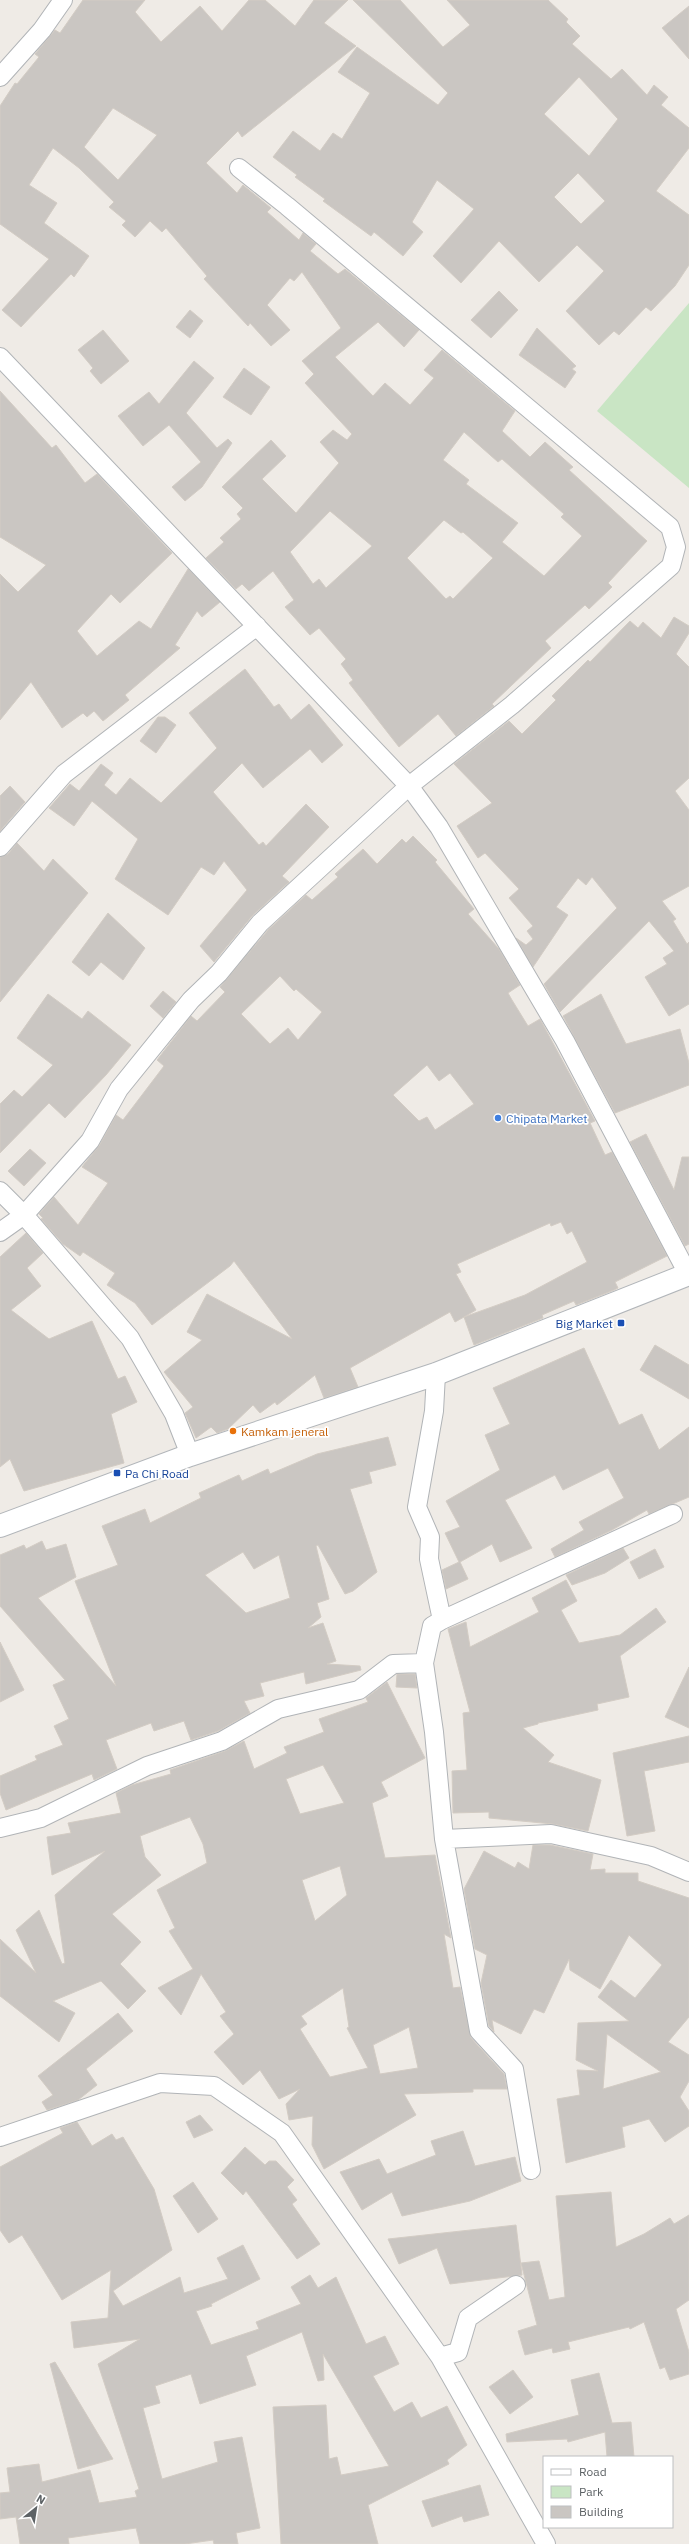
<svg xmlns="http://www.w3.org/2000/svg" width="689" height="2544" font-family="'IBM Plex Sans',sans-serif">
  <rect width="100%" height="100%" fill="#efebe6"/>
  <path fill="#c9e5c4" d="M 689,303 L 689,488 L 597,411 Z"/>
  <path fill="#cac6c2" stroke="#d3ccc4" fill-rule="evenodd" d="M 83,0 L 145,0 L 135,12 L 161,42 L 200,6 L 222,31 L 249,0 L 265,0 L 295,26 L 314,0 L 348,0 L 324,23 L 356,46 L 242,137 L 238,131 L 206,163 L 237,193 L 243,185 L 271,208 L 267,212 L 299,240 L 303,233 L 316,244 L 310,251 L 338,274 L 345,269 L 419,330 L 404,347 L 378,322 L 335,357 L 373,396 L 385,383 L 410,405 L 434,378 L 424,370 L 442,350 L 515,411 L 502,431 L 530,457 L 545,442 L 573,467 L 569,470 L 647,541 L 608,583 L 612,587 L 589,609 L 585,605 L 545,641 L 551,648 L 492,704 L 494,706 L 456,736 L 438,714 L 399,747 L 349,683 L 353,680 L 341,664 L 346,659 L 319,628 L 310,635 L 285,607 L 294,600 L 273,571 L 249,591 L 242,584 L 236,589 L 206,558 L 224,542 L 220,538 L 241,519 L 237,514 L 243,508 L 222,487 L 271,440 L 286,456 L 262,479 L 296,513 L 339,463 L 320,442 L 333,430 L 347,440 L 352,434 L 305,383 L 314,374 L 302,361 L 341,328 L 302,272 L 294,281 L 290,278 L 267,305 L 290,330 L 271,346 L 250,323 L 248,326 L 204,279 L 207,276 L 166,228 L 162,232 L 150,221 L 135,237 L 122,225 L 126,221 L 109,207 L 114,202 L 79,168 L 53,148 L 29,185 L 57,203 L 44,223 L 89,256 L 74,277 L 71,274 L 21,327 L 2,310 L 49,259 L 0,224 L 0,106 L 15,83 L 17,84 L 39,57 L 35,54 L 55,30 L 60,33 ZM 113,108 L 157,135 L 118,180 L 84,147 ZM 464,432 L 498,462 L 502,459 L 564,514 L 561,517 L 582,536 L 544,576 L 502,542 L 518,523 L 466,484 L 469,480 L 443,460 ZM 330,511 L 372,546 L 326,588 L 319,579 L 313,584 L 290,552 ZM 444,520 L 461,533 L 463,532 L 493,558 L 453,599 L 450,596 L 446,599 L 407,558 Z
    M 353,0 L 400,0 L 443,47 L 470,25 L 447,0 L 548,0 L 568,19 L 566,22 L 580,36 L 572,44 L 611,79 L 622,69 L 647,95 L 654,85 L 668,97 L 661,105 L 689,128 L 689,148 L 656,191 L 689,215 L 689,265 L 675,286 L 651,311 L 646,307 L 619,335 L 614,331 L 599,345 L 566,311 L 604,271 L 577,245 L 539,282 L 499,241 L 461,283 L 433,256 L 474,209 L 437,180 L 412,222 L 423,232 L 403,256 L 374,232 L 371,236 L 323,201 L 325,199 L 295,177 L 297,175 L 273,157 L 293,131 L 320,151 L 333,133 L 342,139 L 370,93 L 338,72 L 357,47 L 438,105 L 448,93 ZM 579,77 L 618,119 L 589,156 L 544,114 ZM 578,173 L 605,201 L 581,224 L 554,197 Z
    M 689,6 L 689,59 L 662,28 Z
    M 499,291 L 518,310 L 491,338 L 471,320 Z
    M 190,310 L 203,321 L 190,338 L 176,327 Z
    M 537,328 L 576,366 L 572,369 L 576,372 L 565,388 L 519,355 Z
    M 103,330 L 129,361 L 101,384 L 90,371 L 93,368 L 78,350 Z
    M 194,361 L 214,378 L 186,413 L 217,448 L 228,439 L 232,443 L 202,487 L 185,501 L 172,487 L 201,462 L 169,425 L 143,446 L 118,416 L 149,392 L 159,404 Z
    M 244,368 L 270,387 L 251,415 L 223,397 Z
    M 0,391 L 52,448 L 56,445 L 85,483 L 97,474 L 172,553 L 120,603 L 111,594 L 77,631 L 97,656 L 139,621 L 151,629 L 188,569 L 220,602 L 202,617 L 197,611 L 175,645 L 180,648 L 125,695 L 129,700 L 103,721 L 94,711 L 87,717 L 83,713 L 62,728 L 31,682 L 0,720 L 0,574 L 18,592 L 46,565 L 0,537 Z
    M 674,617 L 689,626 L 689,633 L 676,654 L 689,667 L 689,778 L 675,791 L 689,810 L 689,886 L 662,901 L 676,919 L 673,921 L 687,944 L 689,942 L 689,1004 L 669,1016 L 645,977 L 667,964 L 663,958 L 674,951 L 649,921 L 560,1012 L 544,984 L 617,908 L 592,877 L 586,885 L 578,878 L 556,907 L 568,915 L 533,967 L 516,938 L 526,945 L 533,939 L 527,931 L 533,926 L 509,898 L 519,889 L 485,853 L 478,858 L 457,826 L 492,803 L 454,764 L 509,721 L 522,734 L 556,700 L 552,696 L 588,660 L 590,662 L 630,621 L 638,628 L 643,622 L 661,638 Z
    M 245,669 L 274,707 L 279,704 L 291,720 L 309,704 L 343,745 L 322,763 L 310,749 L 263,788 L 242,763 L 213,792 L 259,845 L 263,842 L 266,846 L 306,804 L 329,827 L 282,876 L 289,882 L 252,916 L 214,962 L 200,946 L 247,890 L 224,861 L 214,875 L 201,867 L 168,915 L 115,879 L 138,839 L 92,801 L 74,826 L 49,808 L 70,784 L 79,791 L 101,764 L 113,773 L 104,785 L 116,795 L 130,778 L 161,803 L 217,748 L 189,713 Z
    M 158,717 L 165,717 L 176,725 L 156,753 L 140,741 Z
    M 10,786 L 25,802 L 0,831 L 0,796 Z
    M 413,836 L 437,860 L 435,862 L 474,909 L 468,914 L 499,949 L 520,985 L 508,993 L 512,1000 L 528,1026 L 540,1019 L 595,1121 L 590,1123 L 605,1155 L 612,1152 L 667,1256 L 615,1282 L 618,1288 L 614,1290 L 576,1305 L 574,1301 L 542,1315 L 543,1318 L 474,1345 L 464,1317 L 455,1322 L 450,1312 L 350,1368 L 358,1387 L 324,1398 L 315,1375 L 277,1405 L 275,1402 L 260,1413 L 253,1405 L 228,1429 L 217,1433 L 211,1427 L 196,1438 L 185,1413 L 193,1407 L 164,1372 L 202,1340 L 187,1332 L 207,1294 L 292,1339 L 234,1261 L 230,1266 L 152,1325 L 135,1303 L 107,1285 L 115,1273 L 83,1252 L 80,1256 L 63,1244 L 41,1219 L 43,1218 L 39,1214 L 54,1197 L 78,1225 L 108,1183 L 82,1167 L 85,1163 L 99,1146 L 116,1115 L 123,1120 L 164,1066 L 157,1060 L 191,1016 L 197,1021 L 225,992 L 220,987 L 268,930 L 306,895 L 312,900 L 338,877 L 335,874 L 363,849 L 377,864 L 402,839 L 406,843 ZM 280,976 L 294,991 L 296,989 L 322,1012 L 298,1040 L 288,1028 L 270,1044 L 241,1014 ZM 427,1065 L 439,1081 L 450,1073 L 474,1104 L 435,1130 L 427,1117 L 419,1121 L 393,1095 ZM 561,1222 L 567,1234 L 572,1231 L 587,1262 L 525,1295 L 464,1317 L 476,1310 L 456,1274 L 461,1272 L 457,1264 L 550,1223 L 551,1226 Z
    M 17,843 L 44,871 L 53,859 L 88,893 L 0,1002 L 0,857 L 8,854 Z
    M 108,913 L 145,948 L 123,980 L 101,962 L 89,976 L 72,962 Z
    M 163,991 L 176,1002 L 163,1018 L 150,1006 Z
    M 48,994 L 82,1019 L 88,1011 L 131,1045 L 106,1075 L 65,1118 L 49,1103 L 0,1153 L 0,1104 L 14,1090 L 22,1097 L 53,1065 L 17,1038 Z
    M 601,994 L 626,1044 L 680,1029 L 689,1063 L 689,1085 L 615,1113 L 563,1016 Z
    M 646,1134 L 674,1190 L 682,1157 L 689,1157 L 689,1244 L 685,1246 L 630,1142 Z
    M 30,1149 L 46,1163 L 24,1186 L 8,1171 Z
    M 26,1233 L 43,1253 L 27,1268 L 41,1286 L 11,1310 L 49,1339 L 92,1321 L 118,1379 L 125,1376 L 137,1402 L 111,1414 L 124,1463 L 24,1491 L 10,1459 L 0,1467 L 0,1257 Z
    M 655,1345 L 689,1365 L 689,1399 L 640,1370 Z
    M 584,1348 L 619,1425 L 642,1414 L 659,1450 L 689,1427 L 689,1497 L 649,1514 L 647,1510 L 612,1530 L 555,1557 L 551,1549 L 584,1530 L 579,1522 L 624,1498 L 608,1468 L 563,1490 L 555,1475 L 505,1500 L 532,1548 L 500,1562 L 492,1544 L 460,1562 L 468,1579 L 446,1589 L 442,1570 L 459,1562 L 445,1533 L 460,1527 L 446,1501 L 500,1470 L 485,1435 L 510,1424 L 493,1388 Z
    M 388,1437 L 396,1465 L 369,1472 L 372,1483 L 350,1489 L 377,1572 L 353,1591 L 345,1594 L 318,1545 L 316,1546 L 329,1599 L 317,1603 L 321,1617 L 308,1628 L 323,1623 L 336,1661 L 327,1664 L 360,1666 L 361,1670 L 306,1684 L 304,1672 L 260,1683 L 264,1696 L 244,1701 L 250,1713 L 218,1731 L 191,1740 L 184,1721 L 154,1731 L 151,1723 L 106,1740 L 117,1769 L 94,1780 L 92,1774 L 6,1810 L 0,1793 L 0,1776 L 37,1760 L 35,1756 L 63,1745 L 54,1726 L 69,1719 L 53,1685 L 65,1680 L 0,1606 L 0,1555 L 24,1545 L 26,1549 L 42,1541 L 46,1550 L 66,1544 L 76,1577 L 38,1598 L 116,1686 L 75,1581 L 118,1565 L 102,1526 L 145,1509 L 150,1523 L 201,1498 L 199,1493 L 239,1475 L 242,1481 L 268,1469 L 270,1474 L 317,1454 ZM 243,1552 L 254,1569 L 279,1555 L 290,1598 L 246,1613 L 205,1575 Z
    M 623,1548 L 629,1558 L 605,1573 L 572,1585 L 566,1575 Z
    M 655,1549 L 664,1567 L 639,1579 L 630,1562 Z
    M 566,1580 L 577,1601 L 561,1610 L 579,1643 L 620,1635 L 656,1608 L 666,1622 L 620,1656 L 629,1697 L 597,1704 L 598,1710 L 538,1723 L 538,1724 L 523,1728 L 554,1755 L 548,1762 L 601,1780 L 588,1831 L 553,1824 L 489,1818 L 489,1812 L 453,1813 L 452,1771 L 467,1770 L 463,1713 L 470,1712 L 448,1629 L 466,1622 L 470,1647 L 539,1612 L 532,1598 Z
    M 0,1642 L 24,1690 L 0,1702 Z
    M 689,1667 L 689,1728 L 665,1717 Z
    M 397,1674 L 415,1674 L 417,1688 L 396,1687 Z
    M 387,1682 L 425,1758 L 381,1782 L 388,1796 L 372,1803 L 385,1858 L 435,1855 L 451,1938 L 444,1934 L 453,1988 L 460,1987 L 471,2038 L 504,2074 L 507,2089 L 473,2089 L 473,2092 L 404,2094 L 416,2115 L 324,2169 L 312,2145 L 313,2116 L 289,2120 L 286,2104 L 300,2089 L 279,2099 L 260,2070 L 243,2085 L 214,2052 L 234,2034 L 220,2016 L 226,2012 L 201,1974 L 181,2015 L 158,1988 L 193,1969 L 169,1931 L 175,1928 L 157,1890 L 207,1863 L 203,1844 L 190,1817 L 140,1836 L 145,1857 L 161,1875 L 112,1914 L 141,1942 L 120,1964 L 146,1991 L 128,2009 L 101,1981 L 53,2001 L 75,2013 L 59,2042 L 0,1996 L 0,1939 L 36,1973 L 16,1930 L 39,1910 L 62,1964 L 65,1963 L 55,1895 L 105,1851 L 52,1875 L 47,1837 L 71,1833 L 68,1823 L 121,1813 L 116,1793 L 132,1785 L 171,1774 L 170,1770 L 225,1751 L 244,1741 L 254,1769 L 287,1753 L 284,1747 L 324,1732 L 319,1719 L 368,1702 L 366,1698 ZM 323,1765 L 344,1803 L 300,1814 L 286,1779 ZM 340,1866 L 347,1895 L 315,1921 L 302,1880 ZM 343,1988 L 349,2027 L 347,2028 L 368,2068 L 330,2077 L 300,2029 L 307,2024 L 301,2016 ZM 409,2027 L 418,2068 L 380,2074 L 373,2045 Z
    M 689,1736 L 689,1762 L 644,1771 L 655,1831 L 627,1836 L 613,1753 Z
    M 533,1845 L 550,1845 L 593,1854 L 590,1870 L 605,1869 L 605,1873 L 638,1873 L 638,1881 L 689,1898 L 689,2017 L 668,2042 L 689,2055 L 689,2081 L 680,2097 L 689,2111 L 689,2126 L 665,2142 L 649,2119 L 622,2127 L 625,2147 L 566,2163 L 557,2099 L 580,2095 L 577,2070 L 598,2071 L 576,2060 L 578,2023 L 629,2021 L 598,1997 L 611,1980 L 635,1998 L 662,1965 L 629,1935 L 600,1989 L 570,1970 L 569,1959 L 544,2013 L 534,2009 L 521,2034 L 492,2020 L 494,2032 L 489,2026 L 481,1983 L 487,1955 L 475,1949 L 464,1889 L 484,1851 L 515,1868 L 518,1862 L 529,1869 ZM 607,2034 L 661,2072 L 603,2089 Z
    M 118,2013 L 133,2031 L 86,2069 L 97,2085 L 78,2100 L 47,2110 L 42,2102 L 53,2095 L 38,2076 Z
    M 200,2115 L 213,2130 L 194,2138 L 186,2122 Z
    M 77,2122 L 92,2146 L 112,2134 L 116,2140 L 123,2137 L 154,2189 L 172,2250 L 113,2291 L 123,2306 L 180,2277 L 184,2293 L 228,2279 L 217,2258 L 243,2245 L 260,2279 L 211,2304 L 212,2306 L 196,2311 L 211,2345 L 259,2329 L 256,2322 L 301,2304 L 291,2287 L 310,2275 L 318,2288 L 336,2277 L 366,2344 L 385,2336 L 399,2364 L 373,2376 L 394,2412 L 412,2402 L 421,2418 L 447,2406 L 467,2445 L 447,2460 L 449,2464 L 368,2505 L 378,2544 L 281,2544 L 273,2407 L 326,2405 L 329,2459 L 337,2457 L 341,2475 L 389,2466 L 323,2354 L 324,2380 L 318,2381 L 302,2332 L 246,2356 L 256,2385 L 200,2404 L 191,2374 L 155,2386 L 160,2403 L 143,2408 L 162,2479 L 218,2462 L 214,2442 L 242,2437 L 260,2528 L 236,2533 L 238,2544 L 214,2544 L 213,2540 L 185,2544 L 140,2544 L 136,2528 L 68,2538 L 69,2544 L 20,2544 L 16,2517 L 0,2519 L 0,2493 L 10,2492 L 7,2468 L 39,2464 L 42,2482 L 90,2470 L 99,2503 L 137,2497 L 135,2491 L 139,2489 L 98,2364 L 140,2339 L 74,2348 L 71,2322 L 108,2318 L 111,2270 L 62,2300 L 22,2235 L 9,2243 L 0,2230 L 0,2167 L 63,2133 L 60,2128 Z
    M 463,2131 L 475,2166 L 515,2157 L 521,2181 L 470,2201 L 402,2216 L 392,2192 L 362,2210 L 340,2172 L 379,2159 L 387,2174 L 436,2155 L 431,2141 Z
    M 245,2147 L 265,2165 L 269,2161 L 276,2161 L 294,2180 L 287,2187 L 297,2200 L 292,2204 L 320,2244 L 297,2259 L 246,2191 L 243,2195 L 221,2173 Z
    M 193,2182 L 218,2219 L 198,2233 L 173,2196 Z
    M 611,2192 L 616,2247 L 644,2234 L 670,2218 L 674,2224 L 689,2215 L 689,2300 L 676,2309 L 689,2352 L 689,2374 L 670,2380 L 665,2367 L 660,2369 L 644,2322 L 630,2329 L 629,2327 L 568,2342 L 570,2349 L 553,2353 L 552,2348 L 525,2355 L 518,2331 L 537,2325 L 521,2263 L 539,2261 L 549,2300 L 565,2297 L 556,2196 Z
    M 516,2225 L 522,2275 L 450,2284 L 437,2248 L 399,2264 L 388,2239 Z
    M 55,2362 L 113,2459 L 78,2469 L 50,2364 Z
    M 513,2370 L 533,2397 L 510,2414 L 489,2387 Z
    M 599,2373 L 612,2423 L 631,2422 L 634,2457 L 607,2457 L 605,2432 L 568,2442 L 567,2439 L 507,2442 L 506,2434 L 579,2415 L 571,2380 Z
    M 480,2485 L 489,2515 L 464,2522 L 462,2516 L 432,2527 L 422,2501 Z"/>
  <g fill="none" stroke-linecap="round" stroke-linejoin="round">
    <defs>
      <path id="street" d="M 0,77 L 42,30 L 63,0
        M 0,357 L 409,786 L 439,827 L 565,1041 L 688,1274
        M 0,847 L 64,774 L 257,626
        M 0,1191 L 24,1215 L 130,1338 L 174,1414 L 190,1455
        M 0,1232 L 24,1215 L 90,1141 L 119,1089 L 191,1000 L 219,973 L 260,923 L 409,786 L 512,705 L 671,566 L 676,547 L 670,527 L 287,206 L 239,168
        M 436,1374 L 434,1411 L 417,1507 L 430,1537 L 429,1559 L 442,1620
        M 424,1663 L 432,1626 L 442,1620 L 673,1514
        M 0,1828 L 41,1818 L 147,1766 L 222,1741 L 278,1709 L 359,1690 L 393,1664 L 424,1663 L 434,1732 L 444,1839 L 551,1834 L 651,1856 L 689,1872
        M 444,1839 L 479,2031 L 514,2069 L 531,2170
        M 0,2137 L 160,2083 L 214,2086 L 282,2133 L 440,2357 L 546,2544
        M 440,2357 L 458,2352 L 468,2318 L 516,2285"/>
      <path id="secondary" d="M 0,1526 L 190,1455 L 436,1374 L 689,1274"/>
    </defs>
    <use href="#street" stroke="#b1b4b7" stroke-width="20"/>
    <use href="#secondary" stroke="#b2b6ba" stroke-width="24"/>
    <use href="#street" stroke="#fff" stroke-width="18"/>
    <use href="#secondary" stroke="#fff" stroke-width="22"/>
  </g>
  <circle fill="#3f7fe0" stroke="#fff" stroke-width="1.5" cx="498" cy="1118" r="4"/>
  <g fill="#1a4fb4" stroke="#fff" stroke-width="1.5">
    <rect x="617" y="1319" width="8" height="8" rx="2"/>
    <rect x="113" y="1469" width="8" height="8" rx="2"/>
  </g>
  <circle fill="#e8710a" stroke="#fff" stroke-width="1.5" cx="233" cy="1431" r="4"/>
  <g text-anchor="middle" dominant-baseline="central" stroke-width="3.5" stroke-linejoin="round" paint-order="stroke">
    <g font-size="12" fill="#366cbe" stroke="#fff" text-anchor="start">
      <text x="506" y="1118">Chipata Market</text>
    </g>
    <g font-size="12" fill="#164399" stroke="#fff" text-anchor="end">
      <text x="613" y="1323">Big Market</text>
      <text x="125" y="1473" text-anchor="start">Pa Chi Road</text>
    </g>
    <g font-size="12" fill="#c56008" stroke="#fff" text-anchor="start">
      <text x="241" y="1431">Kamkam jeneral</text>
    </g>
  </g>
  <rect x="543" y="2456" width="130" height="72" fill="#ffffff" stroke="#bec0c1"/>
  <rect x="551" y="2469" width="20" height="6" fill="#ffffff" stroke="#bec0c1"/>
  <text x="579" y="2476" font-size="12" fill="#5d6265">Road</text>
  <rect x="551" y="2486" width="20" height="12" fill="#c9e5c4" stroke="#bec0c1"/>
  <text x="579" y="2496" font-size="12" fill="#5d6265">Park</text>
  <rect x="551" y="2506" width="20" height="12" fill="#cac6c2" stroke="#bec0c1"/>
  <text x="579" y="2516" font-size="12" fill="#5d6265">Building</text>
  <g transform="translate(36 2508) rotate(30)" stroke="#ffffff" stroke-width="3" paint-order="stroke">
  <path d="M0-3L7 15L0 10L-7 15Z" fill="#5d6265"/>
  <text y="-6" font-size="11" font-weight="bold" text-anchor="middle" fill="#5d6265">N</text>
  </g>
</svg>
